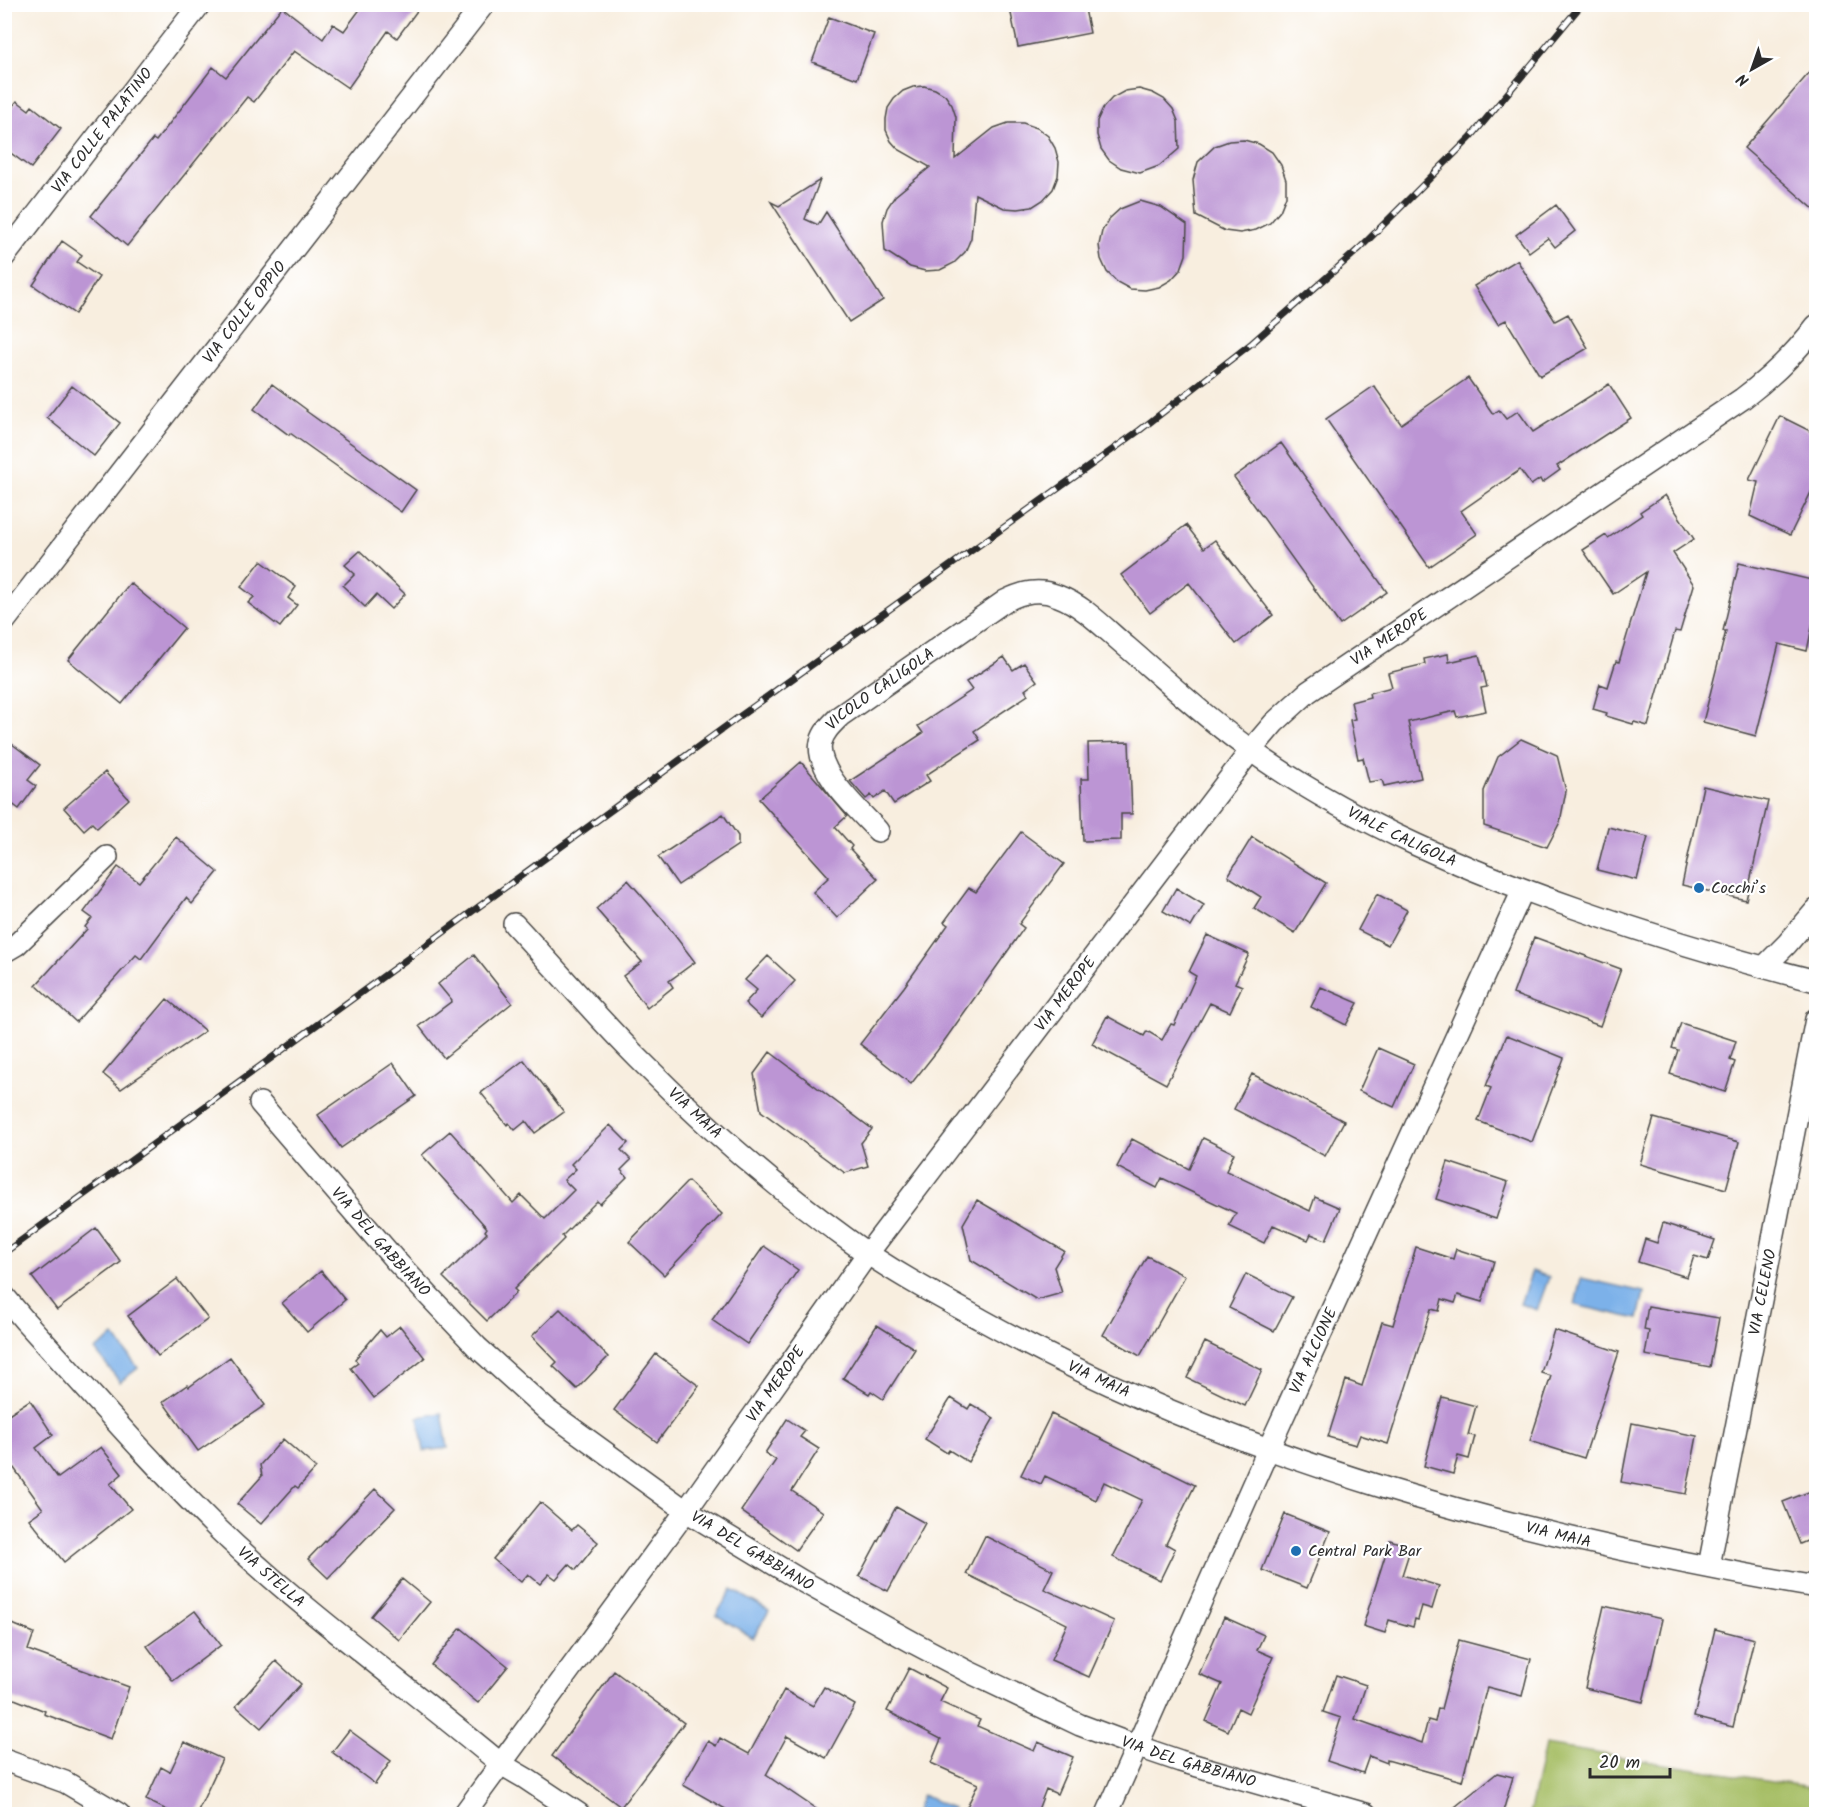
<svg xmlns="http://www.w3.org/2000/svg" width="1821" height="1819" font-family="Kalam,sans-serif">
  <rect width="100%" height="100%" fill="#fff"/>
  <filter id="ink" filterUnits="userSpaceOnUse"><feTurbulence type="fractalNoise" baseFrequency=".0167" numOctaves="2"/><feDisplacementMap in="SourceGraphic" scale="12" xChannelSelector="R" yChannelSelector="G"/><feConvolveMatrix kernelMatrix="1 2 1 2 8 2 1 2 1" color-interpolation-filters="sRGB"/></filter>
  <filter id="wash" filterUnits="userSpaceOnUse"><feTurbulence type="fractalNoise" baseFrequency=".008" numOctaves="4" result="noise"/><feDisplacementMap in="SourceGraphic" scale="24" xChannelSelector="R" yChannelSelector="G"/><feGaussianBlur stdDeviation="1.35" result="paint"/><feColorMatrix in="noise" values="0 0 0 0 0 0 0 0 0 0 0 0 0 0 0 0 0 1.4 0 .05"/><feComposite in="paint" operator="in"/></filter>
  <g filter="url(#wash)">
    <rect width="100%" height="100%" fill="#f8eedf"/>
    <path fill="#a5bd63" stroke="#687447" stroke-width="1.5" d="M 1545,1745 L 1816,1788 L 1816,1814 L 1529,1814 Z"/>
    <path fill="#7bb1e9" stroke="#536e8a" stroke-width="1.5" d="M 1532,1271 L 1549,1277 L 1537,1310 L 1520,1304 Z
      M 1581,1278 L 1644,1292 L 1638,1319 L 1575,1305 Z
      M 114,1336 L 138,1368 L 120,1382 L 95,1350 Z
      M 442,1413 L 448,1448 L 424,1451 L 418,1417 Z
      M 732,1589 L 769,1611 L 753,1638 L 716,1615 Z
      M 922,1795 L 952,1808 L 950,1814 L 930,1814 L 916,1809 Z"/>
    <g id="blocks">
      <path fill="#bc95d4" d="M 364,4 L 422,4 L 397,38 L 388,31 L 348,88 L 294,51 L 254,102 L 247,97 L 127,246 L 91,216 L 153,139 L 156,141 L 213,67 L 226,77 L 282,7 L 323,39 L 333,24 L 344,31 Z
        M 1009,4 L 1084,4 L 1090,33 L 1018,47 Z
        M 829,17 L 874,34 L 857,79 L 812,62 Z
        M 1816,65 L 1816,211 L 1744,148 Z
        M 924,86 L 935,89 L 945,95 L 952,105 L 956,117 L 955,159 L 994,128 L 1008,123 L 1023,123 L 1037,128 L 1048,136 L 1055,148 L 1059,162 L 1058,176 L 1053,189 L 1043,200 L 1032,207 L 1018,209 L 1004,208 L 975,194 L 971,238 L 965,252 L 954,263 L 940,270 L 925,271 L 910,267 L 885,251 L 883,221 L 887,208 L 895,196 L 930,167 L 898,149 L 891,141 L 886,130 L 886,119 L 888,108 L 894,99 L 903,91 L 913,87 Z
        M 1139,89 L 1153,93 L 1164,99 L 1173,109 L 1178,121 L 1179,149 L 1159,166 L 1140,173 L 1121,168 L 1109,160 L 1101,149 L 1097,135 L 1097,121 L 1103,108 L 1112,98 L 1125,91 Z
        M 17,101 L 29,110 L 32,106 L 61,129 L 31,168 L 4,148 L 4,117 Z
        M 1244,140 L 1259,144 L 1272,152 L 1281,165 L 1286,180 L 1286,196 L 1280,211 L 1270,223 L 1256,230 L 1240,233 L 1225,231 L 1196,216 L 1193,180 L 1198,162 L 1215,146 L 1229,141 Z
        M 820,180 L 805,219 L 818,225 L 826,212 L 883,300 L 849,322 L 771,202 L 779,206 Z
        M 1140,201 L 1161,207 L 1187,225 L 1186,255 L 1181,269 L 1171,280 L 1159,287 L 1145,290 L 1130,289 L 1117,282 L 1107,272 L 1101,259 L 1099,245 L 1102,231 L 1109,219 L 1120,209 Z
        M 1556,205 L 1575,231 L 1555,247 L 1548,238 L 1529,252 L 1516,235 Z
        M 62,241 L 82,255 L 77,262 L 99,277 L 75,314 L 33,285 Z
        M 1517,260 L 1555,321 L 1568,314 L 1588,348 L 1540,376 L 1506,320 L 1498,324 L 1474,286 Z
        M 1468,378 L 1493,414 L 1499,410 L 1506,419 L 1518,411 L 1533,432 L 1609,384 L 1631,418 L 1557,466 L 1560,470 L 1542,483 L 1540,479 L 1531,485 L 1520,470 L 1461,511 L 1477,534 L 1429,567 L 1326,419 L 1374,386 L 1401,424 Z
        M 272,384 L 307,410 L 306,411 L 416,490 L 401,512 L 290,433 L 289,435 L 254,409 Z
        M 72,386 L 120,423 L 94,456 L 47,418 Z
        M 1780,416 L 1816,434 L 1816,482 L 1790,535 L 1750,516 L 1758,482 L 1749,480 Z
        M 1281,443 L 1387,592 L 1340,625 L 1234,477 Z
        M 1665,495 L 1694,539 L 1673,553 L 1694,585 L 1680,632 L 1675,631 L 1648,726 L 1634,722 L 1633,724 L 1606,716 L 1607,713 L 1593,709 L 1600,684 L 1608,687 L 1616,661 L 1619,662 L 1646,572 L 1613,594 L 1583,550 L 1606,535 L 1608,538 L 1642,515 L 1640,512 Z
        M 1186,525 L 1204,548 L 1215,540 L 1273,615 L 1236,644 L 1189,583 L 1150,613 L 1121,575 Z
        M 360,551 L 405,594 L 391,609 L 376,595 L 365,607 L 343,586 L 355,574 L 345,565 Z
        M 261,561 L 296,587 L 288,598 L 297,605 L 280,627 L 248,603 L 254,597 L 241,587 Z
        M 1739,563 L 1816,581 L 1816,608 L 1807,651 L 1779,644 L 1756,736 L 1703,722 L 1726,631 L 1723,631 Z
        M 130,583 L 184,628 L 122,704 L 68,660 Z
        M 1448,654 L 1449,662 L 1479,655 L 1487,687 L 1481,688 L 1486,711 L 1457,717 L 1455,711 L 1408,722 L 1421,778 L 1384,786 L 1382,780 L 1369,782 L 1363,758 L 1358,759 L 1350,720 L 1355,719 L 1351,702 L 1370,697 L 1369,693 L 1392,687 L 1388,673 L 1425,664 L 1424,659 Z
        M 1004,657 L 1013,670 L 1024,663 L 1037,681 L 1025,690 L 1028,695 L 974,731 L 980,740 L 926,775 L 930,781 L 894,804 L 885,791 L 874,799 L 871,795 L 866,799 L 850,781 L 923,733 L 918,726 L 972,690 L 966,682 Z
        M 4,738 L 40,765 L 28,780 L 36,786 L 19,809 L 11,803 L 4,812 Z
        M 1521,739 L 1557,755 L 1566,791 L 1560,822 L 1547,847 L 1484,826 L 1484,791 L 1498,757 Z
        M 1129,742 L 1132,814 L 1121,814 L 1121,840 L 1083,841 L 1081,779 L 1089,779 L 1088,743 Z
        M 801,762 L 847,816 L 835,827 L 852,846 L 850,849 L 878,879 L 837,918 L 813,892 L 829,877 L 759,799 Z
        M 105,772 L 129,799 L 97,828 L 92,823 L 84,830 L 64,808 Z
        M 1703,786 L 1768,801 L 1746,900 L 1682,885 Z
        M 723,814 L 738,836 L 738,845 L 678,885 L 658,857 Z
        M 1608,827 L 1648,837 L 1637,880 L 1597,870 Z
        M 1021,832 L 1064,864 L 1019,924 L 1024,928 L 937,1051 L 911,1084 L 860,1044 L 904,987 L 948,925 L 944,922 L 969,888 L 976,892 Z
        M 176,837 L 218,872 L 192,904 L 186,898 L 141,959 L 136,955 L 76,1022 L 36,985 L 87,929 L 85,927 L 92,918 L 84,912 L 118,867 L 139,882 Z
        M 1252,837 L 1326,883 L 1295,933 L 1254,908 L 1261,897 L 1228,876 Z
        M 628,880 L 663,920 L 695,962 L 669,981 L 673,987 L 647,1008 L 623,976 L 642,962 L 596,909 Z
        M 1176,888 L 1204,905 L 1191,927 L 1163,911 Z
        M 1377,894 L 1407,910 L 1388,945 L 1358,930 Z
        M 1207,935 L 1249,954 L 1235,983 L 1242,986 L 1230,1012 L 1210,1003 L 1166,1084 L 1092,1044 L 1107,1016 L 1144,1036 L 1147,1031 L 1162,1040 L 1171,1024 L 1174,1025 L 1196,976 L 1189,972 Z
        M 1534,937 L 1621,969 L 1600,1026 L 1513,994 Z
        M 474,955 L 512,1003 L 444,1058 L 419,1026 L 452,1001 L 438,984 Z
        M 768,956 L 795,981 L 761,1018 L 745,1003 L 757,990 L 745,980 Z
        M 1321,987 L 1358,1003 L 1346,1025 L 1311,1007 Z
        M 167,999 L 205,1031 L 121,1089 L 103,1074 Z
        M 1681,1023 L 1736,1041 L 1730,1060 L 1735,1062 L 1725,1092 L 1670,1074 L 1678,1050 L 1672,1048 Z
        M 1507,1035 L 1564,1058 L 1532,1142 L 1478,1121 L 1491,1088 L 1486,1086 Z
        M 1378,1048 L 1414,1064 L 1394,1107 L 1359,1091 Z
        M 770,1052 L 872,1129 L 861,1143 L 868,1166 L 845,1173 L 761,1111 L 754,1074 Z
        M 524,1060 L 564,1112 L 535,1133 L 526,1121 L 515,1130 L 509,1123 L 507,1125 L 481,1093 Z
        M 393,1063 L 416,1096 L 341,1148 L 318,1115 Z
        M 1252,1074 L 1344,1121 L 1325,1156 L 1234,1109 Z
        M 1654,1118 L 1739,1142 L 1726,1189 L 1640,1164 Z
        M 610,1125 L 628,1143 L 621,1150 L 631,1160 L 621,1170 L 627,1177 L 600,1204 L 597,1201 L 562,1236 L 564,1239 L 514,1289 L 517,1292 L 487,1321 L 443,1277 L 487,1233 L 485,1231 L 487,1228 L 422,1155 L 450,1131 L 513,1203 L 521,1195 L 545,1219 L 574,1190 L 564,1180 L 576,1169 L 571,1164 Z
        M 1203,1138 L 1234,1153 L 1226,1171 L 1310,1211 L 1315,1197 L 1340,1208 L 1326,1240 L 1311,1234 L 1308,1240 L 1273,1225 L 1264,1243 L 1229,1226 L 1236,1213 L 1162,1178 L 1157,1188 L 1117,1167 L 1132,1139 L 1189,1169 Z
        M 1448,1162 L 1508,1182 L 1496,1219 L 1436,1199 Z
        M 688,1181 L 722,1214 L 664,1275 L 629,1242 Z
        M 977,1200 L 1064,1251 L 1054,1267 L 1062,1293 L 1037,1300 L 971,1260 L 963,1224 Z
        M 1663,1223 L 1715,1240 L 1708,1260 L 1694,1256 L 1687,1277 L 1638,1262 L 1645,1239 L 1657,1243 Z
        M 96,1228 L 121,1262 L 57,1310 L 32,1277 Z
        M 764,1246 L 798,1270 L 747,1344 L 712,1320 Z
        M 1416,1247 L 1453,1259 L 1456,1249 L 1494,1261 L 1482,1302 L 1458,1295 L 1455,1303 L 1442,1299 L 1439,1311 L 1431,1309 L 1388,1444 L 1360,1435 L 1356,1445 L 1328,1437 L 1346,1380 L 1362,1386 L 1382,1322 L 1393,1325 Z
        M 1147,1256 L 1185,1276 L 1140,1356 L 1103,1335 Z
        M 321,1271 L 345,1300 L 307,1332 L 282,1303 Z
        M 1246,1274 L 1292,1297 L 1274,1331 L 1229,1308 Z
        M 177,1279 L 208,1319 L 158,1356 L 128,1316 Z
        M 1648,1306 L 1719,1318 L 1710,1367 L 1645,1355 L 1649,1331 L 1644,1330 Z
        M 560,1309 L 608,1357 L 577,1389 L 553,1366 L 557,1362 L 532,1336 Z
        M 877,1325 L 915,1349 L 883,1399 L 871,1391 L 869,1394 L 843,1378 Z
        M 400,1326 L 425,1358 L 374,1398 L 351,1368 L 358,1363 L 355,1359 L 380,1330 L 386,1337 Z
        M 1554,1330 L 1619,1352 L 1584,1458 L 1530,1441 L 1551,1376 L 1541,1373 Z
        M 1205,1342 L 1262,1370 L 1245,1406 L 1187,1378 Z
        M 656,1354 L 699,1386 L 657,1442 L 614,1410 Z
        M 230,1357 L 265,1405 L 198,1451 L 163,1402 L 187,1385 L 189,1387 Z
        M 1442,1397 L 1476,1406 L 1468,1435 L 1475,1436 L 1469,1459 L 1458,1456 L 1453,1474 L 1424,1466 Z
        M 951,1398 L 968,1409 L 971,1404 L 994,1418 L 968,1462 L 949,1450 L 947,1453 L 925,1439 Z
        M 30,1400 L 53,1435 L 36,1448 L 58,1478 L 101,1447 L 122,1474 L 110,1484 L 131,1509 L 64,1562 L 29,1519 L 43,1509 L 4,1454 L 4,1417 Z
        M 1051,1414 L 1195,1485 L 1166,1544 L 1175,1549 L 1160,1580 L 1113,1557 L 1142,1500 L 1104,1482 L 1096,1500 L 1045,1476 L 1041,1484 L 1021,1475 Z
        M 787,1419 L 805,1431 L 800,1437 L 819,1449 L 792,1491 L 823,1512 L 796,1550 L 741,1511 L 776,1460 L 765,1453 Z
        M 1632,1423 L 1697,1436 L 1686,1494 L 1621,1482 Z
        M 283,1439 L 316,1468 L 298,1488 L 295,1486 L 261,1524 L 237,1504 L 262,1476 L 260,1465 Z
        M 375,1489 L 395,1508 L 328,1578 L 308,1559 Z
        M 1816,1489 L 1816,1537 L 1800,1544 L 1783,1502 Z
        M 540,1502 L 572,1530 L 577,1525 L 598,1542 L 576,1570 L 569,1564 L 556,1579 L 549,1574 L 540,1584 L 528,1574 L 521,1582 L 493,1559 Z
        M 896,1507 L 925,1523 L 888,1591 L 859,1576 Z
        M 1285,1514 L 1330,1532 L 1307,1588 L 1262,1570 Z
        M 985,1536 L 1053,1570 L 1044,1589 L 1114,1621 L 1089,1677 L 1051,1660 L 1067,1624 L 966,1574 Z
        M 1390,1540 L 1411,1547 L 1402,1575 L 1439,1586 L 1432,1609 L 1422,1606 L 1418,1620 L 1415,1619 L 1413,1627 L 1389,1620 L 1385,1633 L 1363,1626 Z
        M 402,1579 L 430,1602 L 399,1640 L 371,1616 Z
        M 1604,1606 L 1662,1619 L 1643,1702 L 1585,1688 Z
        M 195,1611 L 221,1645 L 173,1681 L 147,1646 Z
        M 1224,1617 L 1264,1635 L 1257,1650 L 1273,1657 L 1248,1713 L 1238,1708 L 1228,1731 L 1206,1721 L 1222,1684 L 1199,1674 Z
        M 10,1623 L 34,1633 L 28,1650 L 129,1687 L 111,1739 L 44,1714 L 45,1711 L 4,1695 L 4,1637 Z
        M 461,1628 L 508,1666 L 478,1703 L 431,1665 Z
        M 1715,1629 L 1754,1639 L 1733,1727 L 1694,1717 Z
        M 1459,1640 L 1531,1659 L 1522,1696 L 1487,1687 L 1462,1781 L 1387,1760 L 1387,1763 L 1369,1756 L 1363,1773 L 1327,1761 L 1341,1718 L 1323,1712 L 1336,1675 L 1366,1685 L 1355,1719 L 1422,1743 L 1428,1720 L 1435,1722 L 1438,1708 L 1441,1709 Z
        M 276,1661 L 301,1684 L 261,1728 L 236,1706 Z
        M 909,1668 L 947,1688 L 940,1702 L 980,1720 L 977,1726 L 1034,1751 L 1038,1742 L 1073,1757 L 1057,1794 L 1046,1789 L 1036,1815 L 963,1815 L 978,1784 L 931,1763 L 941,1739 L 887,1711 Z
        M 614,1671 L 684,1723 L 621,1807 L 552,1756 Z
        M 824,1687 L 855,1705 L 826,1758 L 787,1736 L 766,1775 L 825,1815 L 736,1815 L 683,1785 L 708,1741 L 716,1746 L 720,1738 L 749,1754 L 784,1690 L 813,1706 Z
        M 349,1730 L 391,1761 L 375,1784 L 332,1752 Z
        M 184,1742 L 222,1759 L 196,1815 L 177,1815 L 146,1800 L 161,1767 L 170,1772 Z
        M 1497,1773 L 1513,1777 L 1502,1815 L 1445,1815 Z"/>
    </g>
  </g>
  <g filter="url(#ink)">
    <use href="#blocks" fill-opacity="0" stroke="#4a4846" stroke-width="1.5"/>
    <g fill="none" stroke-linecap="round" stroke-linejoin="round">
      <defs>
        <g id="minor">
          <path id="s1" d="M 4,257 L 200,4"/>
          <path id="s2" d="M 4,622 L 484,4"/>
          <path id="s3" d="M 878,831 C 860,811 814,771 821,742 C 824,731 832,724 840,716 L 1005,601 C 1023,592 1039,588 1058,596 C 1085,606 1106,630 1128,648 C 1172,686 1215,726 1263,759 C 1360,825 1468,871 1578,909 C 1657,937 1736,961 1816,981"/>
          <path id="s4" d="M 514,924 C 555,968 594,1014 637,1057 C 702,1123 772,1185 847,1239 C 889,1270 936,1295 982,1320 C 1240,1463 1528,1538 1816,1587"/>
          <path d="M 4,952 L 16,945 L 107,857"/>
          <path d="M 1764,967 L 1787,944 L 1816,910"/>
          <path id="s5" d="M 260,1103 L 395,1260 L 477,1347 L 548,1411 L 686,1511 L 802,1581 L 914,1643 L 969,1672 L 1080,1725 L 1136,1746 L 1180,1761 L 1366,1814"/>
          <path id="s6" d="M 4,1296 L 25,1321 C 88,1390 150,1462 217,1528 C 306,1614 407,1685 501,1764 L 525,1778 L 579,1814"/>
          <path id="s7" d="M 1709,1566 L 1816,1019"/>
          <path d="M 4,1760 L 65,1782 L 119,1814"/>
          <path id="s8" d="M 464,1814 L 686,1511 L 868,1253 L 1251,750 L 1274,723 L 1308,692 L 1742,399 C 1770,378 1795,354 1816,326"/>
          <path id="s9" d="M 1107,1814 L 1268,1450 L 1523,890"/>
        </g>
      </defs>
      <use href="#minor" stroke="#4a4846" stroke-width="24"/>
      <use href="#minor" stroke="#fff" stroke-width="21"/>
      <defs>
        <path id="rail" d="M 4,1253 L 736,719 L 1140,430 L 1252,343 L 1360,248 L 1471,137 L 1582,4"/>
      </defs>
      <use href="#rail" stroke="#2b2b2b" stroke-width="7"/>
      <use href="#rail" stroke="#fff" stroke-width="4.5" stroke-dasharray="14" stroke-linecap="butt"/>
    </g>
  </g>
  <g fill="#1f6fb2" stroke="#fff" stroke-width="2">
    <circle cx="1699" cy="888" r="6"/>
    <circle cx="1296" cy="1551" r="6"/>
  </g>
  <g text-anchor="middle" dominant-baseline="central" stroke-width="4.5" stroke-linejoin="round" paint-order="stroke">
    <g font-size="16" fill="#2b2b2b" stroke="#fff">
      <text stroke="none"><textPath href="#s1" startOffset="160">VIA COLLE PALATINO</textPath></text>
      <text stroke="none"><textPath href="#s2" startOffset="392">VIA COLLE OPPIO</textPath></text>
      <text stroke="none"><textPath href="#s8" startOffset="1503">VIA MEROPE</textPath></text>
      <text stroke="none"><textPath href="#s3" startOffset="190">VICOLO CALIGOLA</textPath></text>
      <text stroke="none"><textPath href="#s3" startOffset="820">VIALE CALIGOLA</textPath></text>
      <text stroke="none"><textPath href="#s8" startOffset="1017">VIA MEROPE</textPath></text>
      <text stroke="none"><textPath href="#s4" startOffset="262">VIA MAIA</textPath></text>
      <text stroke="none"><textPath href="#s5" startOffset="184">VIA DEL GABBIANO</textPath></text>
      <text stroke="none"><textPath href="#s7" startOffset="279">VIA CELENO</textPath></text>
      <text stroke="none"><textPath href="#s9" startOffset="507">VIA ALCIONE</textPath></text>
      <text stroke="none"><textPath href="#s4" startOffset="748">VIA MAIA</textPath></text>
      <text stroke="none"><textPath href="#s8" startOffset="531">VIA MEROPE</textPath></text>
      <text stroke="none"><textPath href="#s4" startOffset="1234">VIA MAIA</textPath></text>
      <text stroke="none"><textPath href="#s5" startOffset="670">VIA DEL GABBIANO</textPath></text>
      <text stroke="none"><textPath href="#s6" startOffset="388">VIA STELLA</textPath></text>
      <text stroke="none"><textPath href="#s5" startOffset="1156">VIA DEL GABBIANO</textPath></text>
    </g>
    <g font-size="16" fill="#2b2b2b" stroke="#fff" text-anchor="start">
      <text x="1711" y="888">Cocchi’s</text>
      <text x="1308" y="1551">Central Park Bar</text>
    </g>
  </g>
  <rect width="1821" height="1819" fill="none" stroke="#fff" stroke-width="24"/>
  <g transform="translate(1752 69) rotate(220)" stroke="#ffffff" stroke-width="4.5" paint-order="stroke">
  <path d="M0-4.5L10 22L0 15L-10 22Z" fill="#2b2b2b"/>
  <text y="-9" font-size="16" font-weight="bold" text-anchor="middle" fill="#2b2b2b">N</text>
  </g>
  <path d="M1590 1768v9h80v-9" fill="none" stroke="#2b2b2b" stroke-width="3"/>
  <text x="1599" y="1768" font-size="18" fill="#2b2b2b" stroke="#ffffff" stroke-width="4.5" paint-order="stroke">20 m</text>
</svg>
